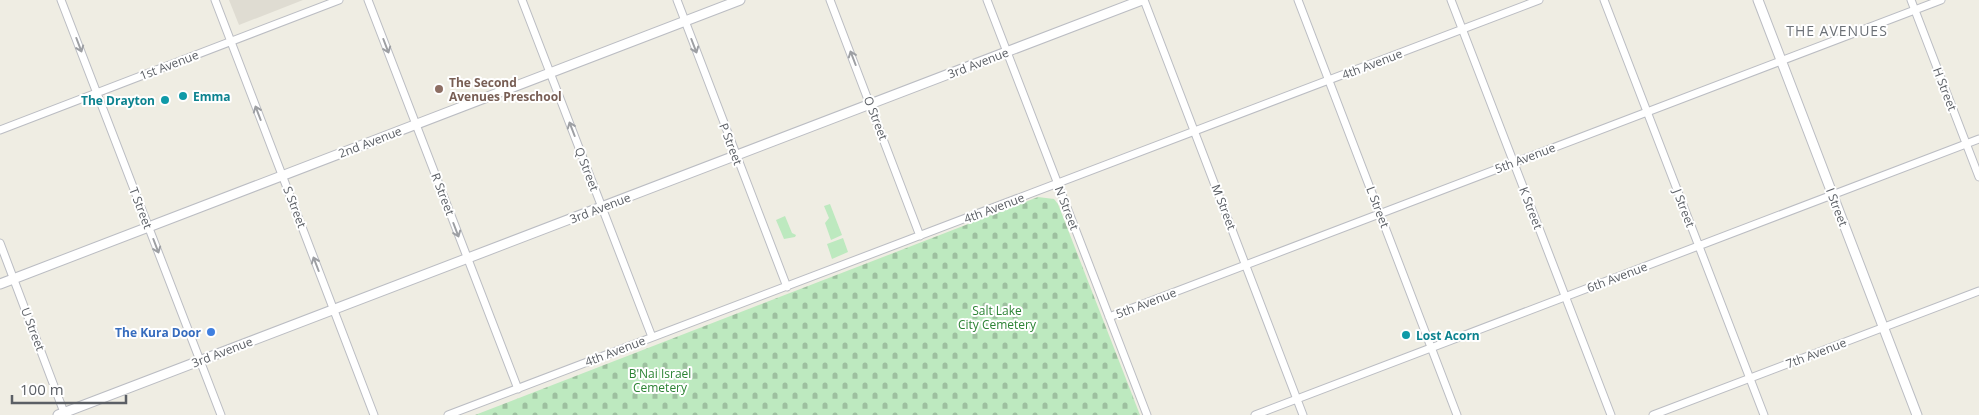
<svg xmlns="http://www.w3.org/2000/svg" width="1979" height="415" font-family="'Open Sans',sans-serif">
  <defs>
    <pattern id="cemetery-stones" width="16" height="16" patternUnits="userSpaceOnUse" patternTransform="scale(1.25)"><rect width="16" height="16" fill="#bde9bf"/><path d="M2 7V4a2 2 0 0 1 4 0v3zM10 15v-3a2 2 0 0 1 4 0v3z" fill="#9dc09f"/></pattern>
  </defs>
  <rect width="100%" height="100%" fill="#efede3"/>
  <path fill="#dfdcd2" d="M 229,0 L 303,0 L 239,25 Z"/>
  <path fill="#bde9bf" d="M 830,204 L 842,235 L 831,240 L 825,223 L 829,218 L 824,206 Z
    M 785,216 L 792,233 L 796,235 L 795,237 L 784,239 L 776,220 Z
    M 843,238 L 848,252 L 832,259 L 827,244 Z"/>
  <path fill="url(#cemetery-stones)" d="M 1038,197 L 1054,199 L 1058,204 L 1140,415 L 475,415 Z"/>
  <g fill="none" stroke-linecap="round" stroke-linejoin="round">
    <defs>
      <path id="minor" d="M 61,0 L 221,415
        M 215,0 L 374,415
        M 368,0 L 518,389
        M 522,0 L 652,337
        M 677,0 L 787,287
        M 830,0 L 920,236
        M 987,0 L 1147,415
        M 1144,0 L 1303,415
        M 1298,0 L 1457,415
        M 1451,0 L 1611,415
        M 1604,0 L 1764,415
        M 1911,0 L 1979,177
        M 0,130 L 339,0
        M 0,243 L 65,415
        M 1109,317 L 1941,0
        M 448,415 L 1539,0
        M 1255,415 L 1979,139
        M 1653,415 L 1979,291"/>
      <path id="tertiary" d="M 1758,0 L 1917,415
        M 0,284 L 740,0
        M 58,415 L 1142,0"/>
    </defs>
    <use href="#minor" stroke="#bbbdc3" stroke-width="9"/>
    <use href="#tertiary" stroke="#bbbdc3" stroke-width="11"/>
    <use href="#minor" stroke="#fff" stroke-width="7"/>
    <use href="#tertiary" stroke="#fff" stroke-width="9"/>
  </g>
  <defs><path id="oneway-shaft" d="M-6 0H5M1.5-3L5.5 0L1.5 3" fill="none" stroke-width="1.6" stroke-linecap="round" stroke-linejoin="round" transform="scale(1.25)"/></defs>
  <g stroke="#9d9fa3">
    <use href="#oneway-shaft" transform="translate(79 45) rotate(69)"/>
    <use href="#oneway-shaft" transform="translate(386 46) rotate(69)"/>
    <use href="#oneway-shaft" transform="translate(694 46) rotate(69)"/>
    <use href="#oneway-shaft" transform="translate(853 58) rotate(-111)"/>
    <use href="#oneway-shaft" transform="translate(258 113) rotate(-111)"/>
    <use href="#oneway-shaft" transform="translate(572 129) rotate(-111)"/>
    <use href="#oneway-shaft" transform="translate(456 230) rotate(69)"/>
    <use href="#oneway-shaft" transform="translate(156 246) rotate(69)"/>
    <use href="#oneway-shaft" transform="translate(316 264) rotate(-111)"/>
  </g>
  <circle fill="#8d6e63" stroke="#fff" stroke-width="2" cx="439" cy="89" r="5"/>
  <g fill="#0f9aa8" stroke="#fff" stroke-width="2">
    <circle cx="183" cy="96" r="5"/>
    <circle cx="165" cy="100" r="5"/>
    <circle cx="1406" cy="335" r="5"/>
  </g>
  <circle fill="#3f7fe0" stroke="#fff" stroke-width="2" cx="211" cy="332" r="5"/>
  <g text-anchor="middle" dominant-baseline="central" stroke-width="4" stroke-linejoin="round" paint-order="stroke">
    <g font-size="12" fill="#5b5f65" stroke="#fff">
      <text transform="translate(978 63) rotate(-21)">3rd Avenue</text>
      <text transform="translate(1372 64) rotate(-21)">4th Avenue</text>
      <text transform="translate(169 65) rotate(-21)">1st Avenue</text>
      <text transform="translate(1945 89) rotate(69)">H Street</text>
      <text transform="translate(876 118) rotate(69)">O Street</text>
      <text transform="translate(370 142) rotate(-21)">2nd Avenue</text>
      <text transform="translate(731 144) rotate(69)">P Street</text>
      <text transform="translate(1525 158) rotate(-21)">5th Avenue</text>
      <text transform="translate(587 169) rotate(69)">Q Street</text>
      <text transform="translate(443 194) rotate(69)">R Street</text>
      <text transform="translate(295 207) rotate(69)">S Street</text>
      <text transform="translate(1224 207) rotate(69)">M Street</text>
      <text transform="translate(1378 207) rotate(69)">L Street</text>
      <text transform="translate(1837 207) rotate(69)">I Street</text>
      <text transform="translate(141 208) rotate(69)">T Street</text>
      <text transform="translate(600 208) rotate(-21)">3rd Avenue</text>
      <text transform="translate(994 208) rotate(-21)">4th Avenue</text>
      <text transform="translate(1067 208) rotate(69)">N Street</text>
      <text transform="translate(1531 208) rotate(69)">K Street</text>
      <text transform="translate(1684 208) rotate(69)">J Street</text>
      <text transform="translate(1617 277) rotate(-21)">6th Avenue</text>
      <text transform="translate(1146 303) rotate(-21)">5th Avenue</text>
      <text transform="translate(33 329) rotate(69)">U Street</text>
      <text transform="translate(615 351) rotate(-21)">4th Avenue</text>
      <text transform="translate(222 352) rotate(-21)">3rd Avenue</text>
      <text transform="translate(1816 353) rotate(-21)">7th Avenue</text>
    </g>
    <g font-size="12" font-weight="bold" fill="#785e54" stroke="#fff" text-anchor="start">
      <text x="449" y="82">The Second<tspan x="449" dy="14">Avenues Preschool</tspan></text>
    </g>
    <g font-size="12" font-weight="bold" fill="#0d838f" stroke="#fff" text-anchor="start">
      <text x="193" y="96">Emma</text>
      <text x="155" y="100" text-anchor="end">The Drayton</text>
      <text x="1416" y="335">Lost Acorn</text>
    </g>
    <g font-size="12" fill="#2c8334" stroke="#fff">
      <text x="997" y="310">Salt Lake<tspan x="997" dy="14">City Cemetery</tspan></text>
      <text x="660" y="373">B'Nai Israel<tspan x="660" dy="14">Cemetery</tspan></text>
    </g>
    <g font-size="12" font-weight="bold" fill="#366cbe" stroke="#fff" text-anchor="end">
      <text x="201" y="332">The Kura Door</text>
    </g>
    <g font-size="14" letter-spacing="1" fill="#6c7177" stroke="#fff">
      <text x="1837" y="30">THE AVENUES</text>
    </g>
  </g>
  <path d="M12 395v8h114v-8" fill="none" stroke="#5b5f65" stroke-width="2.5"/>
  <text x="20" y="395" font-size="15" fill="#5b5f65" stroke="#ffffff" stroke-width="4" paint-order="stroke">100 m</text>
</svg>
